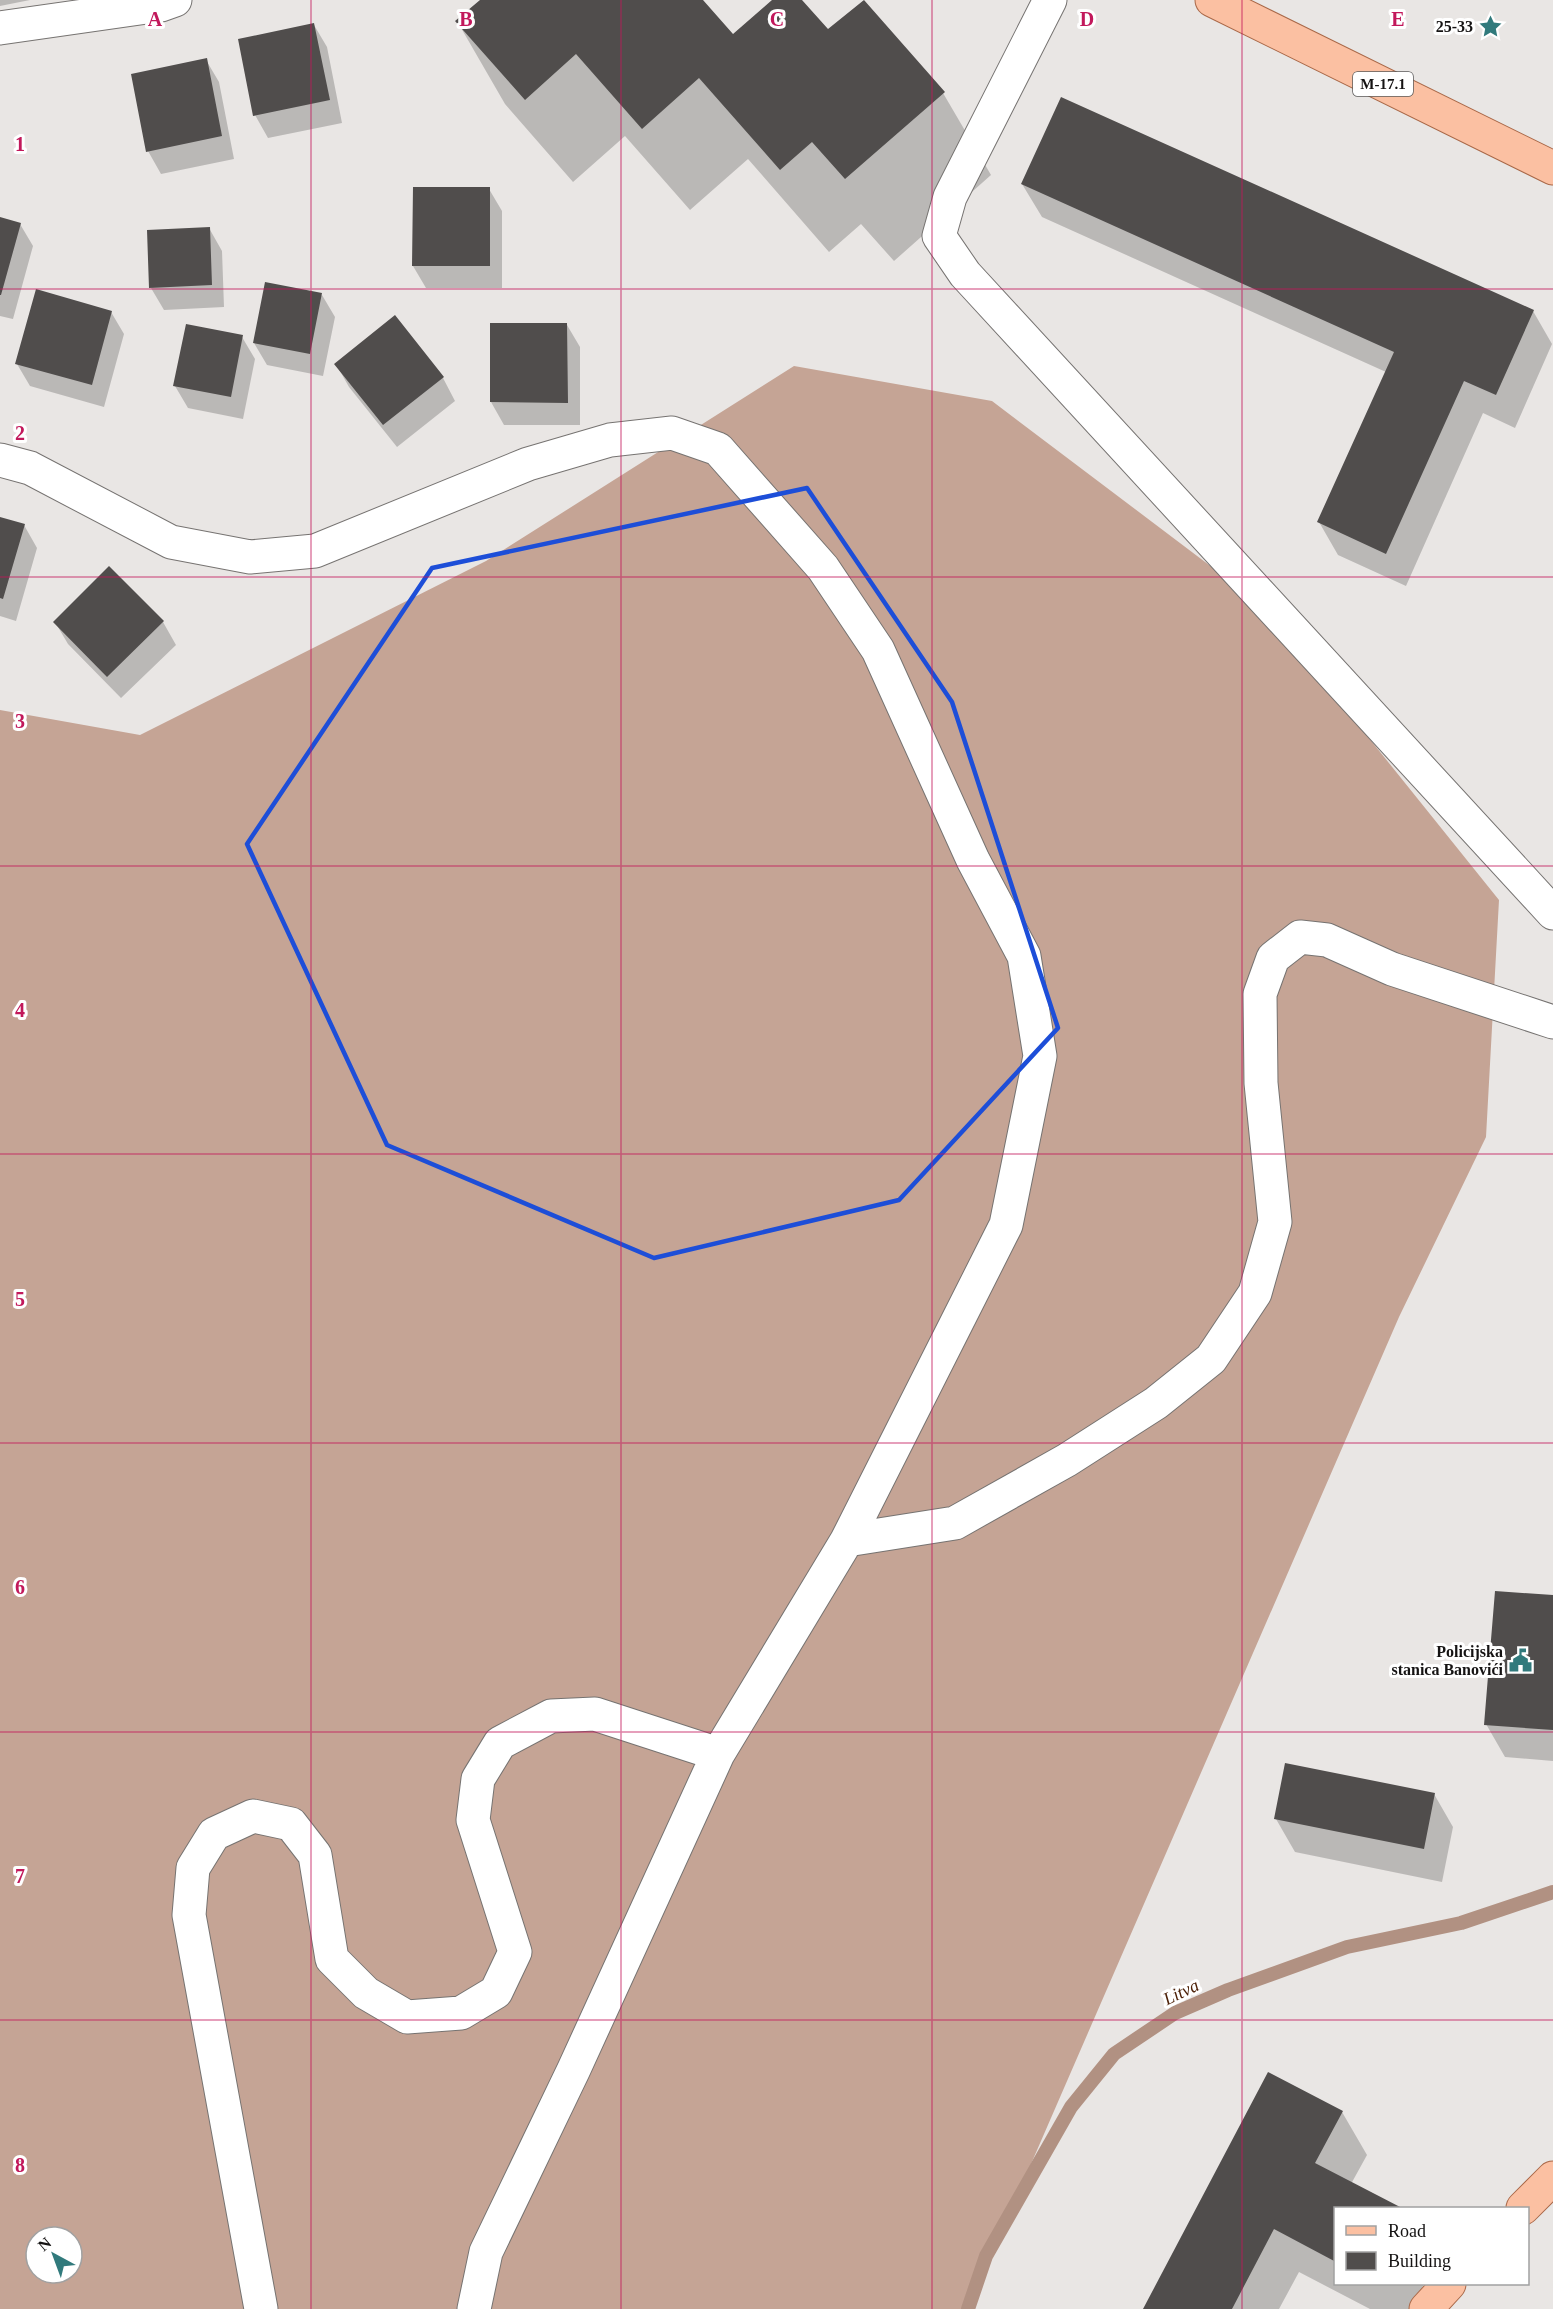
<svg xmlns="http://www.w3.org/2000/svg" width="1553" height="2309" font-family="Georgia,serif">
  <rect width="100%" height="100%" fill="#e9e6e4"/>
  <path fill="#c5a495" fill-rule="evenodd" d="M 794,366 L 992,401 L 1262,605 L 1499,900 L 1486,1137 L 1399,1317 L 968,2309 L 0,2309 L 0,710 L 140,735 L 486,561 ZM 36,2237 L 72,2237 L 72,2273 L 36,2273 Z"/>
  <path fill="#0003" d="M 0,0 L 30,0 L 0,6 Z
    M 482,0 L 701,0 L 733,36 L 774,0 L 800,0 L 827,31 L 863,1 L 943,93 L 991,175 L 894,261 L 861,224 L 829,252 L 748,159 L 690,210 L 625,136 L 573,182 L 505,104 L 457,21 Z
    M 314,25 L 327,47 L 342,123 L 268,138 L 255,115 Z
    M 206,60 L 219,82 L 234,159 L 161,174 L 148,151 Z
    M 1022,184 L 1533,311 L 1552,344 L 1515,428 L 1483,413 L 1406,586 L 1338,555 L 1319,522 L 1386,372 L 1042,217 Z
    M 489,189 L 502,211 L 502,288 L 426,288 L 413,266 Z
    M 0,218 L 20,224 L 33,246 L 13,319 L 0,316 Z
    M 209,228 L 222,251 L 224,307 L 164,310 L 151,288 Z
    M 322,295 L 335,317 L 323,376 L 267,365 L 254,343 Z
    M 111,312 L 124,334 L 104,407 L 30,386 L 17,364 Z
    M 394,317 L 443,378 L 455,401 L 397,447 L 349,387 L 336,364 Z
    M 492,325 L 567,325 L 580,347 L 580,425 L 504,425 L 491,402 Z
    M 242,337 L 255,359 L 243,419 L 188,408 L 175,386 Z
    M 0,519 L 24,525 L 37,548 L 16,621 L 0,616 Z
    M 109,568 L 163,622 L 176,645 L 121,698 L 68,644 L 55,622 Z
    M 1553,1597 L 1553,1761 L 1505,1757 L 1486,1724 Z
    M 1434,1794 L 1453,1827 L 1442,1882 L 1295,1852 L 1276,1819 Z
    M 1342,2112 L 1367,2155 L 1351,2184 L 1398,2208 L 1336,2208 L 1336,2284 L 1424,2284 L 1411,2309 L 1370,2309 L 1299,2272 L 1279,2309 L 1145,2309 Z"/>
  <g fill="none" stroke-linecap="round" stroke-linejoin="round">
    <path stroke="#b19182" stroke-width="14" d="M 968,2309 L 986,2256 L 1071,2107 L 1114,2054 L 1175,2013 L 1228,1990 L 1347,1947 L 1461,1923 L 1553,1892"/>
  </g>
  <path fill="#504d4c" d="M 480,0 L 703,0 L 733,34 L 772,0 L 802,0 L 828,29 L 864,0 L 945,92 L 845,179 L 812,142 L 780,170 L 699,78 L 642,129 L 576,54 L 525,100 L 455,21 Z
    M 314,23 L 330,100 L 253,116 L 238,39 Z
    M 207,58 L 222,136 L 146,152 L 131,74 Z
    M 1061,97 L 1534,310 L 1496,395 L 1464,381 L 1386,554 L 1317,522 L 1394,352 L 1021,184 Z
    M 413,187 L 490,187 L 490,266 L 412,266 Z
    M 0,217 L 21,223 L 1,295 L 0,295 Z
    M 210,227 L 212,285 L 149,288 L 147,230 Z
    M 265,282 L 322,293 L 310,354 L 253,343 Z
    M 36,289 L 112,311 L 92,385 L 15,364 Z
    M 395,315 L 444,377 L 383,425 L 334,364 Z
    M 490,323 L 567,323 L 568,403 L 490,402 Z
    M 186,324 L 243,335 L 231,397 L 173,386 Z
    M 0,517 L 25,524 L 3,599 L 0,598 Z
    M 109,566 L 164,621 L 107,677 L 53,622 Z
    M 1495,1591 L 1553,1595 L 1553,1730 L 1484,1725 Z
    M 1285,1763 L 1435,1793 L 1424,1849 L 1274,1819 Z
    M 1268,2072 L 1343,2111 L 1315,2163 L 1402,2208 L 1336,2208 L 1336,2262 L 1274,2229 L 1232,2309 L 1143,2309 Z"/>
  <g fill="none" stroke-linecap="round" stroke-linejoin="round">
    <defs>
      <path id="minor" d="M 1050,0 L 950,197 L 939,236 L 965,274 L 1553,913
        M 0,28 L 161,5 L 175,0
        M 0,460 L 30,468 L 171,542 L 250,557 L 315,551 L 528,464 L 610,440 L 672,433 L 718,449 L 823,568 L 878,650 L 973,860 L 1024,956 L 1040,1056 L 1006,1225 L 847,1540
        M 261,2309 L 189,1915 L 193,1868 L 214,1834 L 253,1816 L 291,1824 L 315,1855 L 332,1959 L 366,1993 L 407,2017 L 461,2013 L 496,1992 L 515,1952 L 473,1820 L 478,1779 L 500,1743 L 551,1716 L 595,1714 L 718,1754
        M 474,2309 L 486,2252 L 574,2069 L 718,1754 L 847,1540 L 955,1523 L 1067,1460 L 1156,1403 L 1211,1359 L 1255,1293 L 1275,1222 L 1261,1083 L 1260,994 L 1273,958 L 1300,937 L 1327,940 L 1392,969 L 1553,1022"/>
      <path id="major" d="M 1212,0 L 1553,168
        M 1523,2208 L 1553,2178
        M 1426,2309 L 1449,2284"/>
    </defs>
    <use href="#minor" stroke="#767371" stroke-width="35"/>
    <use href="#major" stroke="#a96848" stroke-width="35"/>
    <use href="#minor" stroke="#fff" stroke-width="33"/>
    <use href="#major" stroke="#fbc0a2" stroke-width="33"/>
  </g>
  <path fill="none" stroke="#1d4ed8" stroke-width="4.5" stroke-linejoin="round" d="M 807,488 L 952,702 L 1058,1028 L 899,1200 L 654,1258 L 387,1145 L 247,844 L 432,568 Z"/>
  <path fill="none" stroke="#c2185b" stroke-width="1.5" stroke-opacity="0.55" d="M 311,0 L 311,2309M 621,0 L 621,2309M 932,0 L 932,2309M 1242,0 L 1242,2309M 0,289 L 1553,289M 0,577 L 1553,577M 0,866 L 1553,866M 0,1154 L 1553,1154M 0,1443 L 1553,1443M 0,1732 L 1553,1732M 0,2020 L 1553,2020"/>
  <defs>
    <symbol id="sight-bare" viewBox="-9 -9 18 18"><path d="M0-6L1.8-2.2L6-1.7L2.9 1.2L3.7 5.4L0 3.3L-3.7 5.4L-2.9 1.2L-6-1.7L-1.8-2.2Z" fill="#317a7c" stroke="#fff" stroke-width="2.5" paint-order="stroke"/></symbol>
    <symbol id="civic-bare" viewBox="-9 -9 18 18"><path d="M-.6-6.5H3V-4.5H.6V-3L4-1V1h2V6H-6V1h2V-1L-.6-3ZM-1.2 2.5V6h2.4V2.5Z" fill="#317a7c" stroke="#fff" stroke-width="2.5" paint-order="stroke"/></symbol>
  </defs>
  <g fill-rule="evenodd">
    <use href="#sight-bare" x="1474" y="10" width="33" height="33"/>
    <use href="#civic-bare" x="1504" y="1644" width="33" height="33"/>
  </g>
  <g text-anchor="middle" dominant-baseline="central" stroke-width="6" stroke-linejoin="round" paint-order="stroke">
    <rect fill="#fff" stroke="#5b5a5a" stroke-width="1.5" x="1353" y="72" width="60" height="24" rx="4.5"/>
    <g font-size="15" font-weight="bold" fill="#151313">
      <text x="1383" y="84">M-17.1</text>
    </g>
    <g font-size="16" font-weight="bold" fill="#151313" stroke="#fff" text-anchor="end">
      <text x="1473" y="26">25-33</text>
      <text x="1503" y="1651">Policijska<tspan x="1503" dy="18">stanica Banovići</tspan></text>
    </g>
    <g font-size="18" font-style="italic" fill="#4d2108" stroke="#fff">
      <text transform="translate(1181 1992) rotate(-26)">Litva</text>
    </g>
  </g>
  <g font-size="20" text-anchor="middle" font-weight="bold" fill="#c2185b" stroke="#fff" stroke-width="6" stroke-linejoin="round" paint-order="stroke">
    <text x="155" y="26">A</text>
    <text x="466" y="26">B</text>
    <text x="777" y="26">C</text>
    <text x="1087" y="26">D</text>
    <text x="1398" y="26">E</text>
    <text x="20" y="151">1</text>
    <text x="20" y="440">2</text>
    <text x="20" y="728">3</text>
    <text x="20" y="1017">4</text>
    <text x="20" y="1306">5</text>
    <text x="20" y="1594">6</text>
    <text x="20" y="1883">7</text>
    <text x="20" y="2172">8</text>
  </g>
  <rect x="1334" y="2207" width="195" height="78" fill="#ffffff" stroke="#a1a1a1" stroke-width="1.5"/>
  <rect x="1346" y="2226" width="30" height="9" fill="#fbc0a2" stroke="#a1a1a1" stroke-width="1.5"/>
  <text x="1388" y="2237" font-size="18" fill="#151313">Road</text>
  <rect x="1346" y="2252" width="30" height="18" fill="#504d4c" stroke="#a1a1a1" stroke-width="1.5"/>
  <text x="1388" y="2267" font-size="18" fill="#151313">Building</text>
  <g transform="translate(54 2255) rotate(319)"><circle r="28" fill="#ffffff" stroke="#a1a1a1" stroke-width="1.5"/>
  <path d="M0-4.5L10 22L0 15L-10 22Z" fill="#317a7c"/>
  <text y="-9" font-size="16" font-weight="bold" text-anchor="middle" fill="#151313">N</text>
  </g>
</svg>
